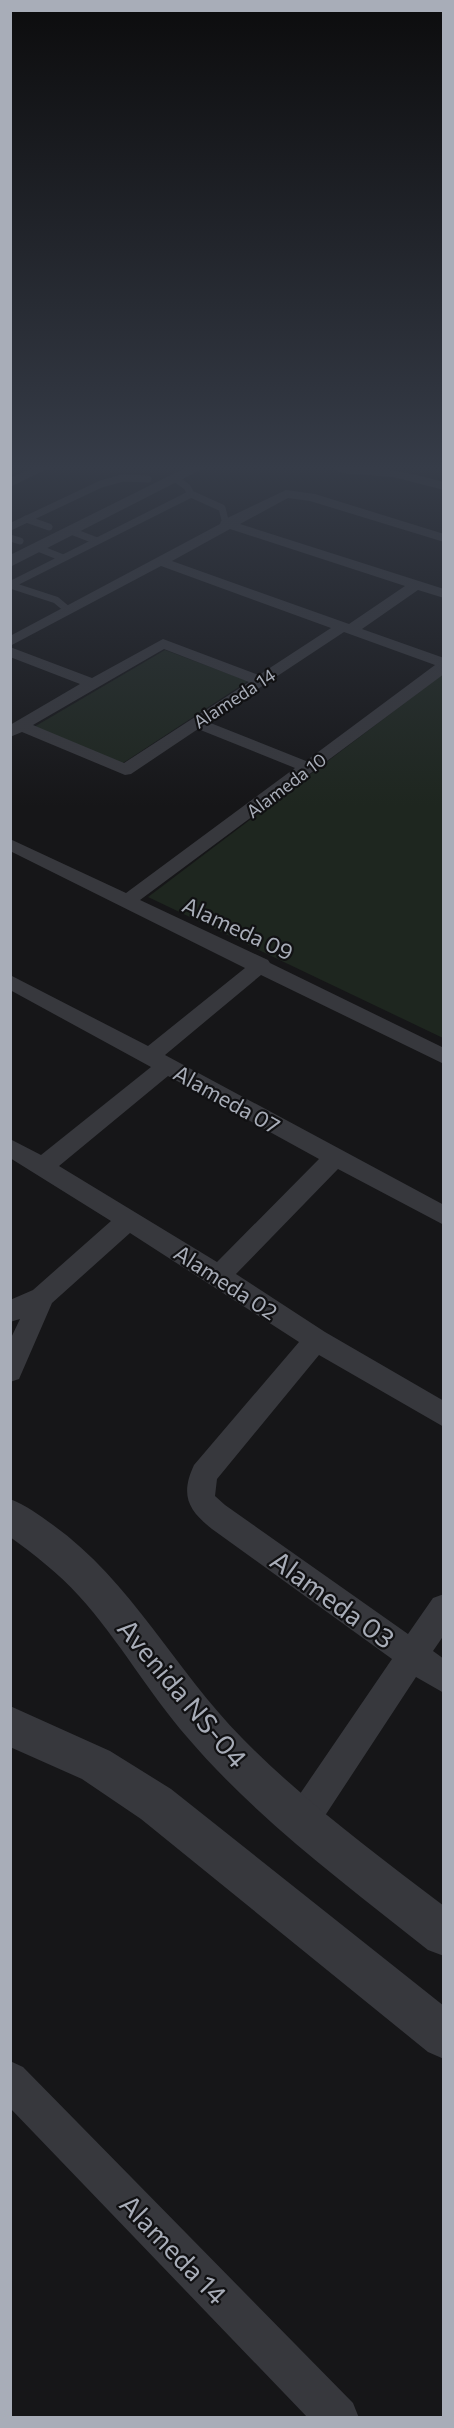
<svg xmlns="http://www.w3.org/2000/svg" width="454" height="2428" font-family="Commissioner,sans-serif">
  <rect width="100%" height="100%" fill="#161618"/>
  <path fill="#1e261f" d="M 165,650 L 248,681 L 120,765 L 34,727 Z
    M 443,674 L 443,1038 L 148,897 Z"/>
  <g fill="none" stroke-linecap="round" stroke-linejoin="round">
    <path stroke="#37383d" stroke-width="7" d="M 191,494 L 222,508 L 226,524
      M 26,519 L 49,527
      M 10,527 L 101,484 L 123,478 L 148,479
      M 71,531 L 97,541
      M 10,538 L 20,541
      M 38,548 L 63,558
      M 10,585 L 191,494 L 187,487 L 176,479
      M 10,585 L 56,600 L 68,610"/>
    <path fill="#37383d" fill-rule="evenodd" d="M 37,466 L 53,466 L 10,487 L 10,478 Z
      M 338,466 C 375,466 408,472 444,482 L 444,490 L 393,477 L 341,473 L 335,469 Z
      M 286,490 L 315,494 L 444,534 L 444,542 L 310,501 L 288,498 L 240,524 L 444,589 L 444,598 L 418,590 L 362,629 L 444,658 L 444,674 L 140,900 L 268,960 L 270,963 L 444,1048 L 444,1064 L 261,975 L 165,1055 L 444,1205 L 444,1225 L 338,1169 L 236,1274 L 325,1332 L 444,1401 L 444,1427 L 319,1355 L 217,1479 L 215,1496 L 225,1505 L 408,1634 L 433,1598 L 444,1594 L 444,1635 L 433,1651 L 444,1659 L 444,1693 L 416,1677 L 313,1834 L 301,1839 L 289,1834 L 284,1822 L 289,1810 L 392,1659 L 212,1529 C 188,1510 180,1495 194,1465 L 299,1342 L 130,1233 L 52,1303 L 19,1379 L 10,1382 L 10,1340 L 20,1319 L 10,1322 L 10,1300 L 33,1290 L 111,1221 L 10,1158 L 10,1139 L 41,1155 L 151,1067 L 10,990 L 10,975 L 148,1046 L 245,968 L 10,851 L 10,839 L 126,893 L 295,768 L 198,729 L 131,774 L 125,775 L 22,732 L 10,737 L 10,725 L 80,684 L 10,657 L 10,647 L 92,678 L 163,639 L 259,675 L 331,628 L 161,566 L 10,646 L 10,636 L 220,524 L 221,521 ZM 230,529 L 405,586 L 349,624 L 172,561 ZM 344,632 L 435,665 L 306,761 L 208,722 ZM 164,649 L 249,682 L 124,763 L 33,725 ZM 168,1076 L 319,1159 L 217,1262 L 59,1166 Z
      M 10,2061 L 23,2067 L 353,2403 L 359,2418 L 308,2418 L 10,2108 Z"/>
    <path fill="#37383d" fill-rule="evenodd" d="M 189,466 L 208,466 L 10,567 L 10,555 Z
      M 10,1499 C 26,1505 39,1515 53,1525 C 131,1581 175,1670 242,1738 C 303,1800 374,1853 444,1906 L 444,1956 L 428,1950 C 344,1883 257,1819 187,1737 C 148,1692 119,1640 79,1596 C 58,1573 35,1555 10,1537 Z
      M 10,1706 L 110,1751 L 171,1789 L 444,2006 L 444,2059 L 428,2052 L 141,1819 L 82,1779 L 10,1747 Z"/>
  </g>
  <linearGradient id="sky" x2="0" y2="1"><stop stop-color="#0c0c0d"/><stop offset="0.58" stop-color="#363c48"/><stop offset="1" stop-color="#363c48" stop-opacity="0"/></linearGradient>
  <rect width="454" height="806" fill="url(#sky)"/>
  <g text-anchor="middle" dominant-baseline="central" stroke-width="4.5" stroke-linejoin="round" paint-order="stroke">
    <g font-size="18" fill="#a8adb8" stroke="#111113">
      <text transform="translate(234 698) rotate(-33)">Alameda 14</text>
      <text transform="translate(286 785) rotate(-37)">Alameda 10</text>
    </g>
    <g font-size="22" fill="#a8adb8" stroke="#111113">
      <text transform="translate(238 928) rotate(25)">Alameda 09</text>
      <text transform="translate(227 1099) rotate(29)">Alameda 07</text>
      <text transform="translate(226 1282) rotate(33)">Alameda 02</text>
    </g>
    <g font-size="27" fill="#a8adb8" stroke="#111113">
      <text transform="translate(333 1599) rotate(36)">Alameda 03</text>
      <text transform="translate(183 1693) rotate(50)">Avenida NS-04</text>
      <text transform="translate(174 2249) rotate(46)">Alameda 14</text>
    </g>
  </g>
  <rect width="454" height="2428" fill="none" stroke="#a8adb8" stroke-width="24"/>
</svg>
